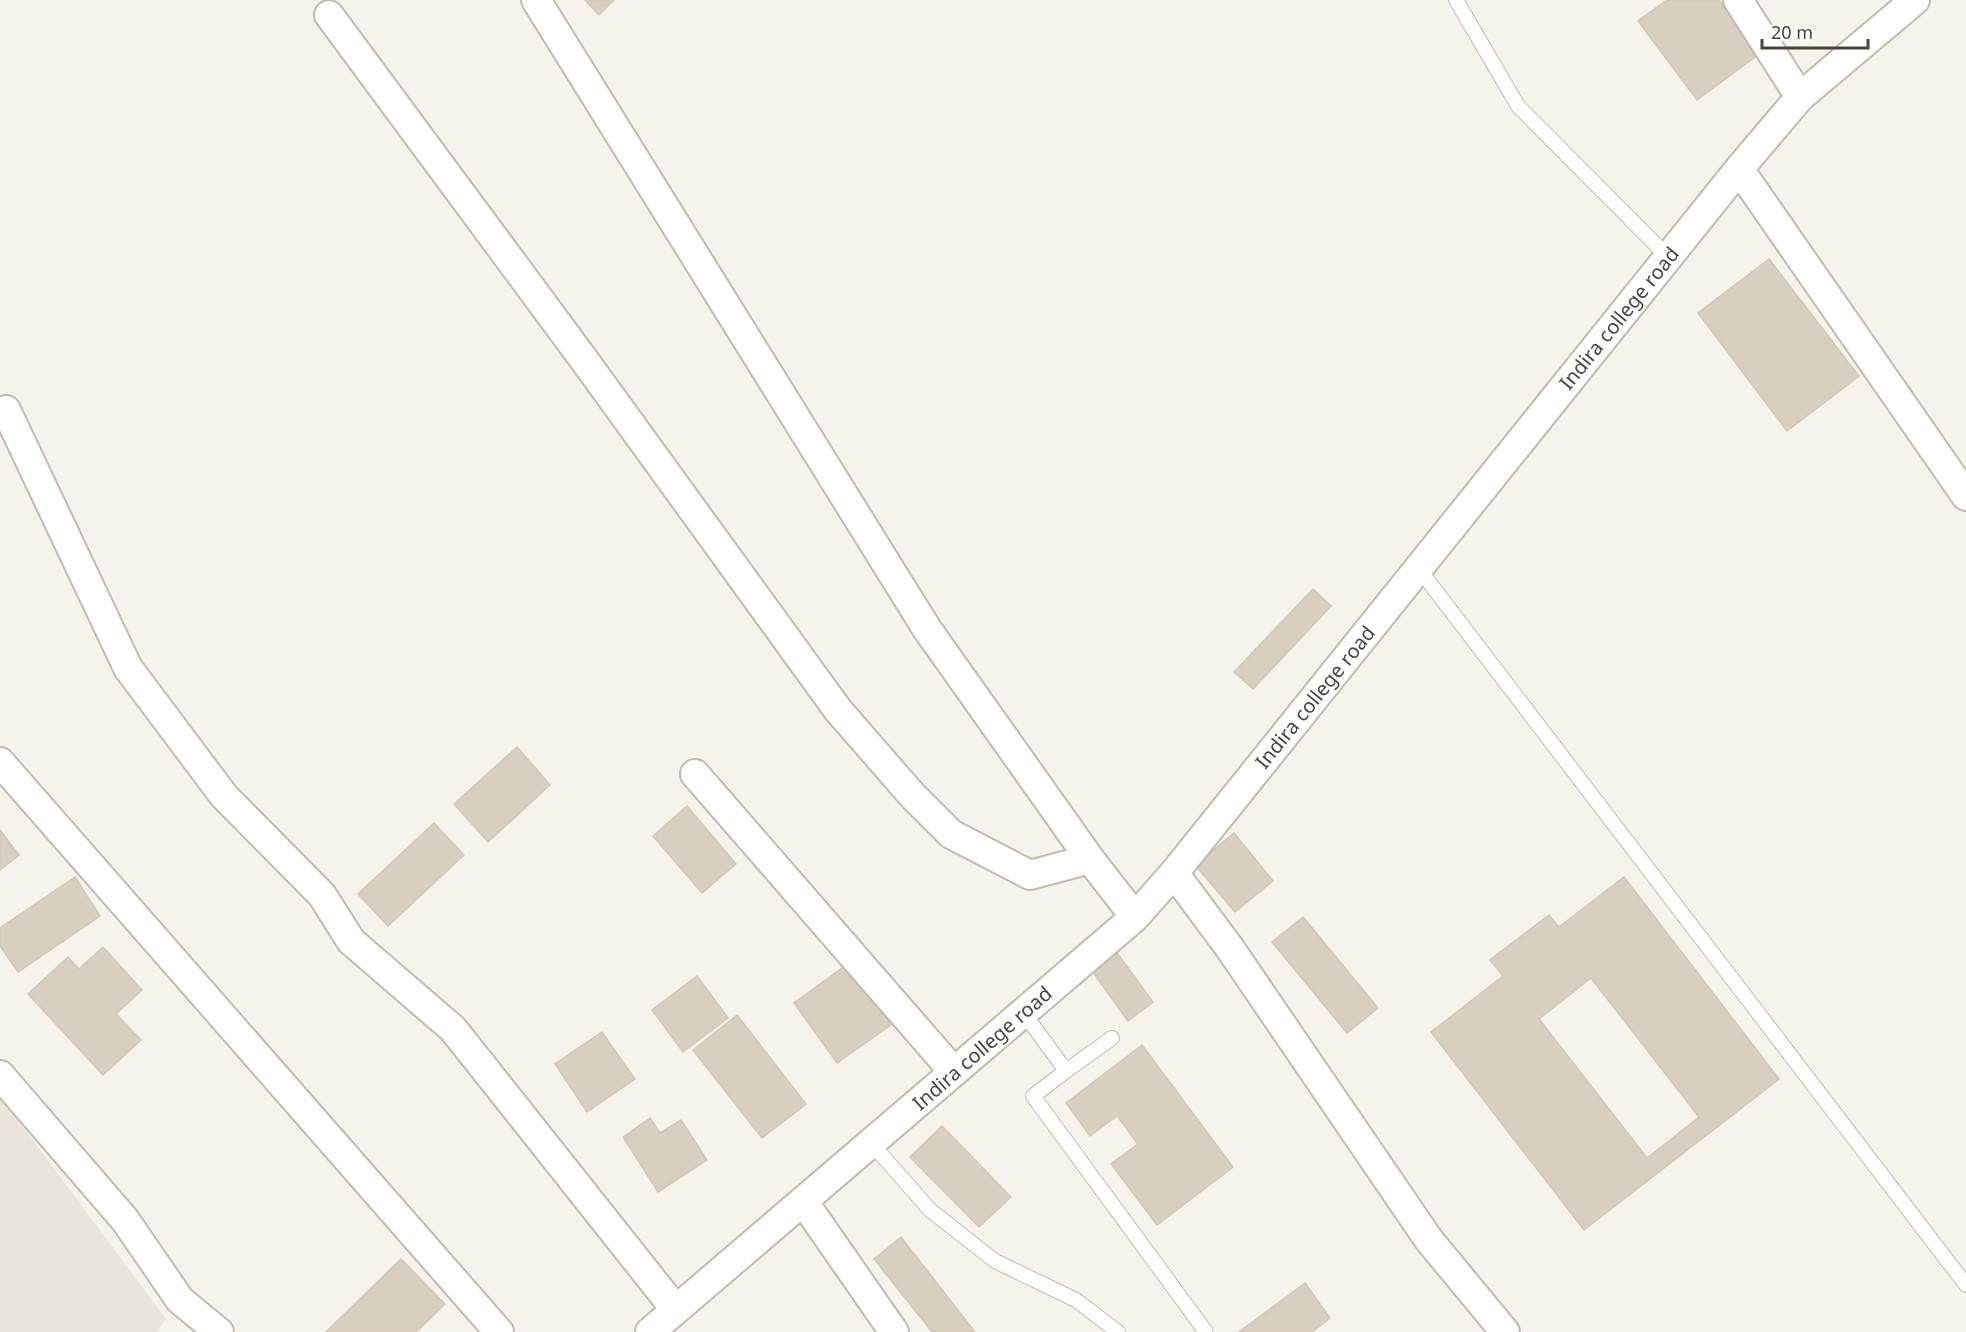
<svg xmlns="http://www.w3.org/2000/svg" width="1966" height="1332" font-family="'Noto Sans',sans-serif">
  <rect width="100%" height="100%" fill="#f6f3ec"/>
  <path fill="#eae5da" d="M 0,1096 L 166,1319 L 156,1332 L 0,1332 Z"/>
  <path fill="#d8cfc1" stroke="#d3c7b4" stroke-width="1.5" fill-rule="evenodd" d="M 585,0 L 614,0 L 599,15 Z
    M 1667,0 L 1719,0 L 1759,54 L 1697,100 L 1638,21 Z
    M 1769,259 L 1859,376 L 1787,431 L 1698,313 Z
    M 1313,589 L 1331,606 L 1253,689 L 1234,672 Z
    M 517,747 L 550,785 L 488,842 L 454,804 Z
    M 687,806 L 736,864 L 702,893 L 653,836 Z
    M 434,823 L 464,855 L 388,926 L 358,894 Z
    M 0,830 L 19,855 L 0,870 Z
    M 1234,833 L 1273,881 L 1235,912 L 1195,865 Z
    M 75,877 L 100,916 L 18,972 L 0,946 L 0,928 Z
    M 1624,877 L 1779,1079 L 1584,1230 L 1431,1032 L 1503,976 L 1490,960 L 1549,915 L 1559,927 ZM 1591,978 L 1699,1117 L 1647,1158 L 1539,1019 Z
    M 1303,917 L 1378,1008 L 1347,1033 L 1272,942 Z
    M 1112,946 L 1153,1002 L 1128,1021 L 1087,964 Z
    M 103,947 L 142,990 L 116,1014 L 141,1040 L 103,1075 L 28,994 L 68,957 L 79,969 Z
    M 849,963 L 892,1024 L 837,1063 L 794,1003 Z
    M 697,976 L 728,1018 L 683,1052 L 652,1010 Z
    M 737,1015 L 806,1104 L 762,1138 L 693,1050 Z
    M 602,1032 L 635,1079 L 587,1112 L 555,1064 Z
    M 1142,1045 L 1233,1167 L 1157,1225 L 1111,1164 L 1138,1144 L 1117,1116 L 1090,1136 L 1066,1103 Z
    M 650,1118 L 660,1133 L 681,1120 L 707,1160 L 658,1192 L 623,1137 Z
    M 942,1126 L 1011,1197 L 979,1227 L 910,1157 Z
    M 901,1237 L 975,1332 L 932,1332 L 874,1259 Z
    M 401,1259 L 445,1304 L 416,1332 L 326,1332 Z
    M 1305,1283 L 1330,1318 L 1312,1332 L 1239,1332 Z"/>
  <g fill="none" stroke-linecap="round" stroke-linejoin="round">
    <defs>
      <path id="service" d="M 1456,0 L 1518,106 L 1668,257
        M 1419,569 L 1966,1285
        M 1023,1012 L 1066,1071 L 1033,1096 L 1206,1332
        M 1066,1071 L 1112,1038
        M 871,1143 L 930,1210 L 995,1261 L 1076,1300 L 1118,1332"/>
      <path id="minor" d="M 536,0 L 927,629 L 1090,859 L 1135,917
        M 1738,0 L 1800,97
        M 329,15 L 582,357 L 838,710 L 912,795 L 951,834 L 1030,875 L 1090,859
        M 1739,169 L 1966,496
        M 6,410 L 128,668 L 224,796 L 322,895 L 351,941 L 453,1029 L 676,1310
        M 0,762 L 499,1332
        M 695,774 L 954,1072
        M 1174,873 L 1229,947 L 1429,1240 L 1505,1332
        M 0,1075 L 125,1220 L 180,1300 L 219,1332
        M 803,1201 L 894,1332
        M 650,1332 L 1135,917 L 1174,873 L 1739,169 L 1800,97 L 1915,0"/>
    </defs>
    <use href="#service" stroke="#c2bbae" stroke-width="16"/>
    <use href="#minor" stroke="#c2bbae" stroke-width="32"/>
    <use href="#service" stroke="#fff" stroke-width="14"/>
    <use href="#minor" stroke="#fff" stroke-width="28"/>
  </g>
  <g text-anchor="middle" dominant-baseline="central" stroke-width="4.5" stroke-linejoin="round" paint-order="stroke">
    <g font-size="20" fill="#4b4439" stroke="#fff">
      <text transform="translate(1619 318) rotate(-51)">Indira college road</text>
      <text transform="translate(1315 697) rotate(-51)">Indira college road</text>
      <text transform="translate(982 1048) rotate(-41)">Indira college road</text>
    </g>
  </g>
  <path d="M1762 39v9h106v-9" fill="none" stroke="#4b4439" stroke-width="3"/>
  <text x="1771" y="39" font-size="18" fill="#4b4439" stroke="#ffffff" stroke-width="4.5" paint-order="stroke">20 m</text>
</svg>
